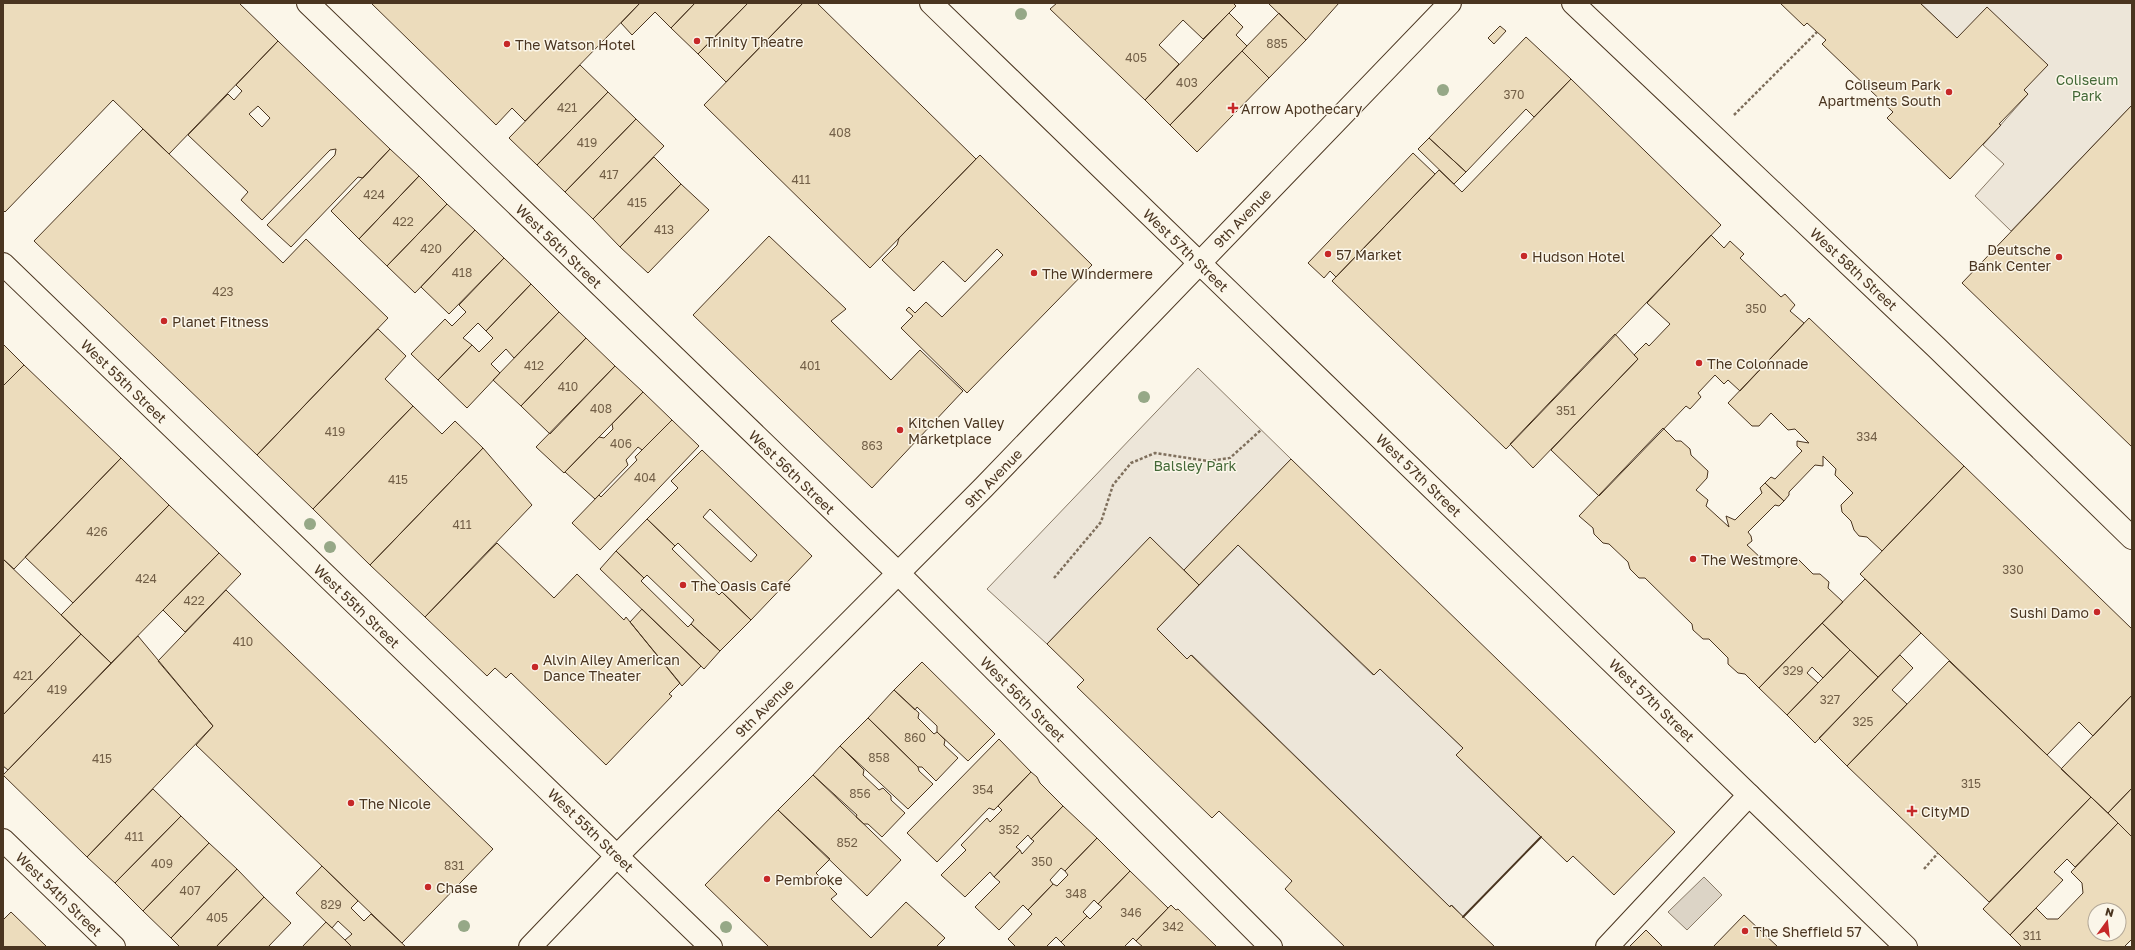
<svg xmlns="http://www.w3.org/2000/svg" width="2135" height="950" font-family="'Golos Text',sans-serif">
  <rect width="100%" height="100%" fill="#fbf6e9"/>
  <path fill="#ede6d9" stroke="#887966" d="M 1920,3 L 2132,3 L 2132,105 L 2011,231 L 1975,196 L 2004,164 L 1983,145 L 2028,94 L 1957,38 Z
    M 1198,368 L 1291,459 L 1184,570 L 1150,538 L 1047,644 L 987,589 Z
    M 1238,545 L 1373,675 L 1380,669 L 1463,748 L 1457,756 L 1541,837 L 1463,917 L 1452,905 L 1450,907 L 1192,655 L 1187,659 L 1157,629 Z"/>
  <path fill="#dcd4c6" stroke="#887966" d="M 1704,877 L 1722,895 L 1687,930 L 1668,912 Z"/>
  <path fill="#ecdcbc" stroke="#4a3520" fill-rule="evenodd" d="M 3,3 L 239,3 L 278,41 L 169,154 L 113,100 L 5,212 L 3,210 Z
    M 371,3 L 640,3 L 525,121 L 512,108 L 496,125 Z
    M 640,3 L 695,3 L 671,28 L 655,12 L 632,35 L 621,23 Z
    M 695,3 L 748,3 L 698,54 L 671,28 Z
    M 748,3 L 803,3 L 726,82 L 698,54 Z
    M 803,3 L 817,3 L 976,159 L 870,268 L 704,105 Z
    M 1057,3 L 1233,3 L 1236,6 L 1203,39 L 1183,20 L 1159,45 L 1179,64 L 1145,100 L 1050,9 Z
    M 1268,3 L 1339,3 L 1306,40 Z
    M 1780,3 L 1920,3 L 1957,38 L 1987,7 L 2048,65 L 2024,90 L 2028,94 L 1999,124 L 2001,125 L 1950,179 L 1887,118 L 1893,112 L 1822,44 L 1826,40 L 1807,23 L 1804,26 Z
    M 1229,13 L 1243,27 L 1236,35 L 1247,46 L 1170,125 L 1145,100 Z
    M 1279,13 L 1306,40 L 1269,78 L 1242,51 Z
    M 1500,26 L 1506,31 L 1494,44 L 1488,38 Z
    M 1526,37 L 1571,79 L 1534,117 L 1526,109 L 1466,172 L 1429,138 Z
    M 278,41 L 390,149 L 363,178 L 358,177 L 291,247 L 267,225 L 335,155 L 336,149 L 330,150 L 262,220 L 241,200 L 248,192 L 188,135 L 228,94 L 234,100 L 242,91 L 236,85 ZM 258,106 L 270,118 L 262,127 L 249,114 Z
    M 1242,51 L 1269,78 L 1197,152 L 1170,125 Z
    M 580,65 L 608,92 L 537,165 L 509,138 Z
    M 1571,79 L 1721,225 L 1506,449 L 1332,281 L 1439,170 L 1462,192 Z
    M 608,92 L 636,119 L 565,192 L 537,165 Z
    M 2132,105 L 2132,447 L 1962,283 Z
    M 636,119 L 664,146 L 593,219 L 565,192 Z
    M 143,129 L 283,263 L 306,239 L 388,318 L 257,455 L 34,241 Z
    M 1429,138 L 1466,172 L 1454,184 L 1418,149 Z
    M 390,149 L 419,176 L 359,239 L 331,211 Z
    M 1413,153 L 1435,174 L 1336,277 L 1330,271 L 1324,278 L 1308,263 Z
    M 980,155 L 1092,265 L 967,393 L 901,328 L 913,316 L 906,310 L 909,307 L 915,313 L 926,302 L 942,317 L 1003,255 L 997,249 L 965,282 L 943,261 L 914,291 L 882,260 L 897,245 L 899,238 Z
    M 654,157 L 681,184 L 620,247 L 593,219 Z
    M 419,176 L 447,204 L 387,266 L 359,239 Z
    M 681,184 L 709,210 L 648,273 L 620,247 Z
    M 447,204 L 475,230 L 415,293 L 387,266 Z
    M 475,230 L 504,258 L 449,314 L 421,287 Z
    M 1711,235 L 1724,248 L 1730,241 L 1744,254 L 1740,258 L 1781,297 L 1785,294 L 1795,305 L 1790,311 L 1804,323 L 1740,391 L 1728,380 L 1724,384 L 1715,375 L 1698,393 L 1701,397 L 1690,409 L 1686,406 L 1599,496 L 1551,450 L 1638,359 L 1634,355 L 1646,343 L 1649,346 L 1670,324 L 1647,303 Z
    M 769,236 L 846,309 L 831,321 L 891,380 L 920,350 L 963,391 L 872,488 L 693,315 Z
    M 504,258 L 531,284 L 486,331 L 478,323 L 463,338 L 472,345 L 438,380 L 411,354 L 445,319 L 452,326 L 466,312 L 459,305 Z
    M 531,284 L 559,312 L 514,358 L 506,349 L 491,364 L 500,373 L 467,408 L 438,380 L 472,345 L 479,352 L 493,338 L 486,331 Z
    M 559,312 L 586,338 L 521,406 L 493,380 Z
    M 1809,318 L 1964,466 L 1882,551 L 1867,537 L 1859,536 L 1854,530 L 1851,521 L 1842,512 L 1841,505 L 1853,493 L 1835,475 L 1836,469 L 1823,456 L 1823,466 L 1815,465 L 1789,492 L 1789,495 L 1784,501 L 1765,483 L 1771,477 L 1775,479 L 1802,451 L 1797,446 L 1797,441 L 1809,443 L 1795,429 L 1788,430 L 1771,413 L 1759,426 L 1752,426 L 1728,403 Z
    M 378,329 L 406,356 L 385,379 L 413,406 L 313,509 L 257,455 Z
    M 1615,334 L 1638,359 L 1533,468 L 1510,444 Z
    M 586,338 L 615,366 L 550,434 L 521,406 Z
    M 3,344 L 24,365 L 3,386 Z
    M 24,365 L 121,458 L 14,569 L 3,559 L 3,386 Z
    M 615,366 L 643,392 L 564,473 L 536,447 Z
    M 643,392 L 672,420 L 642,450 L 638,447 L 626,460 L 628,465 L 595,499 L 565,472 L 599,437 L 604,438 L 613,429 L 612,424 Z
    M 413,406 L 442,434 L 455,421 L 483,448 L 370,565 L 313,509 Z
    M 672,420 L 699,446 L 600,550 L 572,523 L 599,495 L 601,497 L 637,460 L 635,457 Z
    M 1663,428 L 1676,441 L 1681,441 L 1690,449 L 1691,455 L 1708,471 L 1707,478 L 1696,490 L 1708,500 L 1706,506 L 1729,527 L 1726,516 L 1735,520 L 1762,493 L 1760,488 L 1765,483 L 1784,501 L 1779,506 L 1775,505 L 1748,532 L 1751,536 L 1752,541 L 1747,545 L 1763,560 L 1770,559 L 1779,568 L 1790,557 L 1797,558 L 1813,574 L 1820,574 L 1829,582 L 1828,588 L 1843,602 L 1759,688 L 1745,674 L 1738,673 L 1728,664 L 1728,658 L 1709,639 L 1703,639 L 1693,630 L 1692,624 L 1645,578 L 1639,578 L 1630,569 L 1628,562 L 1609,544 L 1603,543 L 1594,534 L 1593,528 L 1579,516 Z
    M 483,448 L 532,505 L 425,617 L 370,565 Z
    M 702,450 L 812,556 L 751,620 L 722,592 L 725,589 L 678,543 L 675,546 L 647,519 L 678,488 L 671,481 ZM 710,509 L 757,555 L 751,562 L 703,517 Z
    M 121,458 L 169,505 L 73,603 L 25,557 Z
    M 1291,459 L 1675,832 L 1614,895 L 1573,856 L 1567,862 L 1456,755 L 1463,748 L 1380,669 L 1374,675 L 1238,545 L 1199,585 L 1184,570 Z
    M 1964,466 L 2132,629 L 2132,695 L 2093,736 L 2079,722 L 2047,755 L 1860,574 Z
    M 169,505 L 219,553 L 111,663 L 61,615 Z
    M 647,519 L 675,546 L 672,549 L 719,595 L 722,592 L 751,620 L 720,651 L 691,624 L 694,620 L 647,575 L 644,578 L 616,551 Z
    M 1150,537 L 1199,585 L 1157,629 L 1187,659 L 1191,655 L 1450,907 L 1451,905 L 1495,947 L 1345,947 L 1285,889 L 1292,881 L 1219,811 L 1212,818 L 1077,687 L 1084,680 L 1047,644 Z
    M 497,543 L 554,598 L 577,574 L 624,620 L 626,617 L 680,683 L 669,694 L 672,696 L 606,765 L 511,673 L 506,678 L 495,668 L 487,676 L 425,617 Z
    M 616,551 L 644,578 L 641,581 L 688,627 L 691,624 L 720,651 L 704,669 L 600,569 Z
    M 219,553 L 241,574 L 185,632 L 163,610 Z
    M 3,559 L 81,634 L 3,715 Z
    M 1865,579 L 1921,633 L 1878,677 L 1822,623 Z
    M 226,590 L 493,849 L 402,943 L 196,745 L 213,726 L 158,661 Z
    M 642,609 L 701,666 L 682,686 L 630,622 Z
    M 1822,623 L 1850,650 L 1823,678 L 1812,667 L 1807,673 L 1818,683 L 1787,715 L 1759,688 Z
    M 81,634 L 111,663 L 8,770 L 3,766 L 3,715 Z
    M 138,636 L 213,726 L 87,857 L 3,775 Z
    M 1850,650 L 1878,677 L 1815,743 L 1787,715 Z
    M 1900,655 L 1913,668 L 1892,690 L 1907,704 L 1847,766 L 1819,738 Z
    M 1949,661 L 2091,797 L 1989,902 L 1847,766 Z
    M 922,662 L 995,734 L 968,761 L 937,732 L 937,726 L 917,707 L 915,710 L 894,690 Z
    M 894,690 L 919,713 L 918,718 L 934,734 L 937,732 L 945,740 L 944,745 L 958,758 L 936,781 L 922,767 L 918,767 L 868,718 Z
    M 2132,695 L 2132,788 L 2108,813 L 2061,769 Z
    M 868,718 L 918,767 L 919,771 L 933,784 L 908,809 L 840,746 Z
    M 999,739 L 1031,772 L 994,810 L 989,808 L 937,862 L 907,833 Z
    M 840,746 L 864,770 L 863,775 L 879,790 L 883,788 L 891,796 L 891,800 L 905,813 L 882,837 L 868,824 L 864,824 L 856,817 L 857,815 L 813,775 Z
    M 1031,772 L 1037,777 L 1040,783 L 1063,806 L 1031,839 L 1028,835 L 1016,847 L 1020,850 L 994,877 L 990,872 L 965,897 L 941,875 L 966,850 L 961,845 L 987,818 L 990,822 L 1002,810 L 998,806 Z
    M 813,775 L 901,860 L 867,896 L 778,810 Z
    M 2132,788 L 2132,837 L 2108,813 Z
    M 153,789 L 181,816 L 115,883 L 87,857 Z
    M 2091,797 L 2118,823 L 2075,867 L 2067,859 L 2054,872 L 2063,880 L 2010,935 L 1983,909 Z
    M 1063,806 L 1097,838 L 1065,871 L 1061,868 L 1050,880 L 1053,884 L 1028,910 L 1023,905 L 999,930 L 975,907 L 1000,882 L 994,877 L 1020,850 L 1022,854 L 1034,841 L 1031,839 Z
    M 778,810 L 830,859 L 816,873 L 837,894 L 831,899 L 871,938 L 906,902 L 945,938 L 936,947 L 769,947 L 705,885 Z
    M 181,816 L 209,843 L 143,911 L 115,883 Z
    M 2118,823 L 2132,837 L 2132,939 L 2124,947 L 2022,947 L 2010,935 L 2036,908 L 2047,919 L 2058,919 L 2083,893 L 2082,883 L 2071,872 ZM 2095,910 L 2119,910 L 2119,934 L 2095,934 Z
    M 1097,838 L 1130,871 L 1098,904 L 1094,900 L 1083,912 L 1087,916 L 1061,942 L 1056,937 L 1046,947 L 1016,947 L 1008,939 L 1032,914 L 1028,910 L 1053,884 L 1057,886 L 1068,875 L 1065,871 Z
    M 209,843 L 237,869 L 171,938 L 143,911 Z
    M 322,866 L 358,901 L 351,908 L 364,921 L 371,914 L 406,947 L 352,947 L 345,940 L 352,934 L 338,921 L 332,928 L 296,893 Z
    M 237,869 L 264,897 L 216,947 L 180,947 L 171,938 Z
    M 1130,871 L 1168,908 L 1136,941 L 1133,938 L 1124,947 L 1066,947 L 1061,942 L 1087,916 L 1090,919 L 1102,907 L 1098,904 Z
    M 264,897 L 291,923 L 268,947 L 216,947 Z
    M 1171,905 L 1176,910 L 1178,909 L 1217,947 L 1143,947 L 1136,941 Z
    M 11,912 L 47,947 L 3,947 L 3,920 Z
    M 1744,915 L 1778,947 L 1713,947 Z
    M 326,922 L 345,940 L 352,947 L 302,947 Z
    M 1646,930 L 1663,947 L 1629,947 Z"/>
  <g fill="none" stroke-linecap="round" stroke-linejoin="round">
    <defs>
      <path id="pedestrian" d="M 1607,947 L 1749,795"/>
      <path id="minor" d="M 308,3 L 898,573 L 1271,947
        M 3,264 L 711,947"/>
      <path id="tertiary" d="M 1573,3 L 1936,347 L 2132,538"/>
      <path id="secondary" d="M 3,840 L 114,947"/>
      <path id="primary" d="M 931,3 L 1906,947
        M 530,947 L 617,856 L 984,487 L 1450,3"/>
    </defs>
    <use href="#pedestrian" stroke="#4a3520" stroke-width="24"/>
    <use href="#minor" stroke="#4a3520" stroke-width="24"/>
    <use href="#tertiary" stroke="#4a3520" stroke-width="24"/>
    <use href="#secondary" stroke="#4a3520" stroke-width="24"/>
    <use href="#primary" stroke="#4a3520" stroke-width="24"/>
    <path stroke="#7f6f5c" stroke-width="2.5" stroke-dasharray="3 2" stroke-linecap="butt" d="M 1734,115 L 1817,32
      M 1054,578 L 1101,522 L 1113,485 L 1131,463 L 1155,453 L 1208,461 L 1230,458 L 1261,430
      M 1924,869 L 1938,853"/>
    <use href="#pedestrian" stroke="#fbf6e9" stroke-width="22"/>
    <use href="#minor" stroke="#fbf6e9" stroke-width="22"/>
    <use href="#tertiary" stroke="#fbf6e9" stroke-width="22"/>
    <use href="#secondary" stroke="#fbf6e9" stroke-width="22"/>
    <use href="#primary" stroke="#fbf6e9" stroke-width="22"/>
    <path stroke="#4a3520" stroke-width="2" d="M 1463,917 L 1541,837"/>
  </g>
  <g fill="#96a887">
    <circle cx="1021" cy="14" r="6"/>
    <circle cx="1443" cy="90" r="6"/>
    <circle cx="1144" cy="397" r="6"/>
    <circle cx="310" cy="524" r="6"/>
    <circle cx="330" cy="547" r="6"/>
    <circle cx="464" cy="926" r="6"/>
    <circle cx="726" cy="927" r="6"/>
  </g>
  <g fill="#c62828" stroke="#fbf6e9" stroke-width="1.5">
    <circle cx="697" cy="41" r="4"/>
    <circle cx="507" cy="44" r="4"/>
    <circle cx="1949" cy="92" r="4"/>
    <path d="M1231 102h4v4h4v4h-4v4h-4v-4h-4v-4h4z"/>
    <circle cx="1328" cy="254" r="4"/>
    <circle cx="1524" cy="256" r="4"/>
    <circle cx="2059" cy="257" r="4"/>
    <circle cx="1034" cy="273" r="4"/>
    <circle cx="164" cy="321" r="4"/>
    <circle cx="1699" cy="363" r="4"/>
    <circle cx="900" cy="430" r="4"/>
    <circle cx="1693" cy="559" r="4"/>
    <circle cx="683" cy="585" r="4"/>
    <circle cx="2097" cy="612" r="4"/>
    <circle cx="535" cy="667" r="4"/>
    <circle cx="351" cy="803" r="4"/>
    <path d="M1910 805h4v4h4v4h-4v4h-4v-4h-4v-4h4z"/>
    <circle cx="767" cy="879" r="4"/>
    <circle cx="428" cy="887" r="4"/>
    <circle cx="1745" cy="931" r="4"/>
  </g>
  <g text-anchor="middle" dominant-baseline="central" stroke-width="3" stroke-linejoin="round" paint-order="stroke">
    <g font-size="12" fill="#725f47">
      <text x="1277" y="43">885</text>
      <text x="1136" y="57">405</text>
      <text x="1187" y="82">403</text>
      <text x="1514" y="94">370</text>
      <text x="567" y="107">421</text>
      <text x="840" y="132">408</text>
      <text x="587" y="142">419</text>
      <text x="609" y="174">417</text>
      <text x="801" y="179">411</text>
      <text x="374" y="194">424</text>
      <text x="637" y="202">415</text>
      <text x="403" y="221">422</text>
      <text x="664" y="229">413</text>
      <text x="431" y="248">420</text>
      <text x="462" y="272">418</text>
      <text x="223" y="291">423</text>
      <text x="1756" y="308">350</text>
      <text x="534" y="365">412</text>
      <text x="810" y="365">401</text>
      <text x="568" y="386">410</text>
      <text x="601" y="408">408</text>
      <text x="1566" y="410">351</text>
      <text x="335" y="431">419</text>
      <text x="1867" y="436">334</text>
      <text x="621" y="443">406</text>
      <text x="872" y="445">863</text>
      <text x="645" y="477">404</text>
      <text x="398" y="479">415</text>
      <text x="462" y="524">411</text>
      <text x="97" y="531">426</text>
      <text x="2013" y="569">330</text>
      <text x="146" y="578">424</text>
      <text x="194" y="600">422</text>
      <text x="243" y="641">410</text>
      <text x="1793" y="670">329</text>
      <text x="23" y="675">421</text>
      <text x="57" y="689">419</text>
      <text x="1830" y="699">327</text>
      <text x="1863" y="721">325</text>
      <text x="915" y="737">860</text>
      <text x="879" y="757">858</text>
      <text x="102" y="758">415</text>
      <text x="1971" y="783">315</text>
      <text x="983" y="789">354</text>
      <text x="860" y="793">856</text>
      <text x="1009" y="829">352</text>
      <text x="134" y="836">411</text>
      <text x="847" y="842">852</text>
      <text x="1042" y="861">350</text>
      <text x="162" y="863">409</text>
      <text x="454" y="865">831</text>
      <text x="190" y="890">407</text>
      <text x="1076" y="893">348</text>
      <text x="331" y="904">829</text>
      <text x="1131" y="912">346</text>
      <text x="217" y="917">405</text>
      <text x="1173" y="926">342</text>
      <text x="2032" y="935">311</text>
    </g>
    <g font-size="14" fill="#4a3520" stroke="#fbf6e9" text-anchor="start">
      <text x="705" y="41">Trinity Theatre</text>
      <text x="515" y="44">The Watson Hotel</text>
      <text x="1941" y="84" text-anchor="end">Coliseum Park<tspan x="1941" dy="16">Apartments South</tspan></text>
      <text x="1241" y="108">Arrow Apothecary</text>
      <text x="2051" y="249" text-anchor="end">Deutsche<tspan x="2051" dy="16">Bank Center</tspan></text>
      <text x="1336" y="254">57 Market</text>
      <text x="1532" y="256">Hudson Hotel</text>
      <text x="1042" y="273">The Windermere</text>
      <text x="172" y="321">Planet Fitness</text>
      <text x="1707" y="363">The Colonnade</text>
      <text x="908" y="422">Kitchen Valley<tspan x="908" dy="16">Marketplace</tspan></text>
      <text x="1701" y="559">The Westmore</text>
      <text x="691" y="585">The Oasis Cafe</text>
      <text x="2089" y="612" text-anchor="end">Sushi Damo</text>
      <text x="543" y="659">Alvin Ailey American<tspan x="543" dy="16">Dance Theater</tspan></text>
      <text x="359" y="803">The Nicole</text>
      <text x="1921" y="811">CityMD</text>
      <text x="775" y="879">Pembroke</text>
      <text x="436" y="887">Chase</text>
      <text x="1753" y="931">The Sheffield 57</text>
    </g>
    <g font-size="14" fill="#436837" stroke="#fbf6e9">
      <text x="2087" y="79">Coliseum<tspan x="2087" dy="16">Park</tspan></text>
      <text x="1195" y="465">Balsley Park</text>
    </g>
    <g font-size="14" fill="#4a3520" stroke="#fbf6e9">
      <text transform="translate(1242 218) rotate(-46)">9th Avenue</text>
      <text transform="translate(559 246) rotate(44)">West 56th Street</text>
      <text transform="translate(1186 250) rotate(44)">West 57th Street</text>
      <text transform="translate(1854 269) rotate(43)">West 58th Street</text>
      <text transform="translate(124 381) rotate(44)">West 55th Street</text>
      <text transform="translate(792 472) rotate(44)">West 56th Street</text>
      <text transform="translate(1419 475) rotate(44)">West 57th Street</text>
      <text transform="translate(993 478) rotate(-46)">9th Avenue</text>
      <text transform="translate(357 606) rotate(44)">West 55th Street</text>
      <text transform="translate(1023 699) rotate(45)">West 56th Street</text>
      <text transform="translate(1652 700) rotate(44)">West 57th Street</text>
      <text transform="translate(764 708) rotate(-45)">9th Avenue</text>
      <text transform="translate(591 830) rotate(44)">West 55th Street</text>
      <text transform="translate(59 894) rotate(44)">West 54th Street</text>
    </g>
  </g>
  <rect width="2135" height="950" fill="none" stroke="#4a3520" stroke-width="8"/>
  <g transform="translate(2107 922) rotate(15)"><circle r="19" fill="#fbf6e9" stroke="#b4a999"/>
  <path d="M0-3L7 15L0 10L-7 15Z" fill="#c62828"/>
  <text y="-6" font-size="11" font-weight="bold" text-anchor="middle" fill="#4a3520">N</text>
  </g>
</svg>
